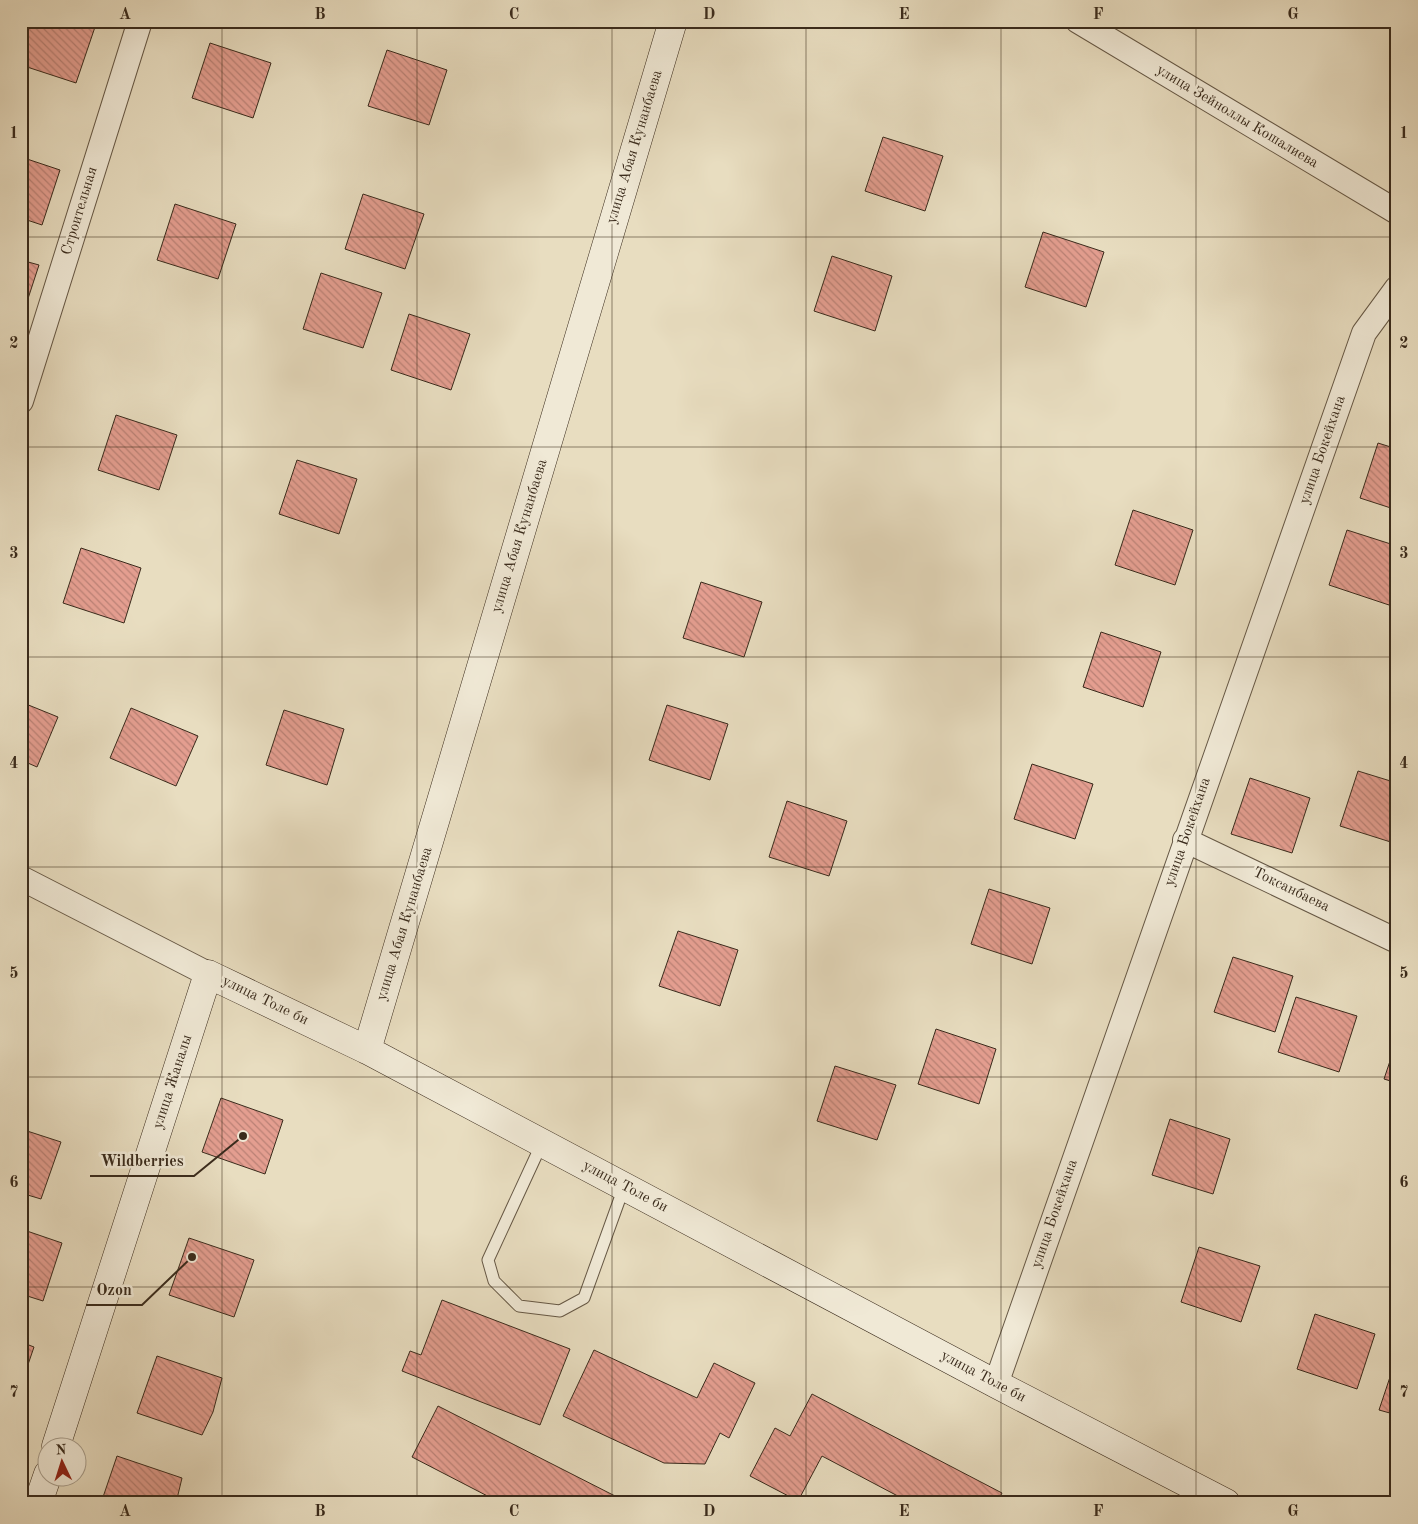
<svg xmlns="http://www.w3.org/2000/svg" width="1418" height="1524" font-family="'Old Standard TT',serif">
  <defs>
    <pattern id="building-back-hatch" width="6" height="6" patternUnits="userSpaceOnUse" patternTransform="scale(1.25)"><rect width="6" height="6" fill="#e49e90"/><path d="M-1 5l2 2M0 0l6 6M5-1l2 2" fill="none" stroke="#ba8175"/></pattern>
  </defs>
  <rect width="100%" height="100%" fill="#e8ddc0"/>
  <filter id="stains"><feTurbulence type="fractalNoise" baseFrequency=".004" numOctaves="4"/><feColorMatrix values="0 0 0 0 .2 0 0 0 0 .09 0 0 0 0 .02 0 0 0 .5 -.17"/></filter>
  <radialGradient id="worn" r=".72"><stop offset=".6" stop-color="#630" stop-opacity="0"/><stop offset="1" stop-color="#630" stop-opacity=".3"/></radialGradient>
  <path fill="url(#building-back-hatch)" stroke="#3a2b1c" d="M 29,21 L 76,21 L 95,27 L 76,83 L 21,65 L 21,46 Z
    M 210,43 L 271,63 L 253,118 L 192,98 Z
    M 387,50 L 447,70 L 429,125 L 368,106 Z
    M 883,137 L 943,156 L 925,211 L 865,191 Z
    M 21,157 L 60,170 L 42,225 L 21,218 Z
    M 363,194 L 424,214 L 405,269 L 345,249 Z
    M 175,204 L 236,224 L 218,279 L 157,260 Z
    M 1043,232 L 1104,252 L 1086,307 L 1025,287 Z
    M 832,256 L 892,276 L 875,331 L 814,311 Z
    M 21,260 L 39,265 L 21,320 Z
    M 321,273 L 382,293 L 363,348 L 303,329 Z
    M 409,314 L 470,334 L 451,390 L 391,370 Z
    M 116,415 L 177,435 L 159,490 L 98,470 Z
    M 1378,443 L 1397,449 L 1397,510 L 1360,498 Z
    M 297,460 L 357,479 L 339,534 L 279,514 Z
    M 1133,510 L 1193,530 L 1175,585 L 1115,565 Z
    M 1347,530 L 1397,546 L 1397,582 L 1389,605 L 1329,585 Z
    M 81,548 L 141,568 L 124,623 L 63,603 Z
    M 701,582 L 762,602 L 744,657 L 683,638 Z
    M 1101,632 L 1161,652 L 1143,707 L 1083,687 Z
    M 21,702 L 58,717 L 37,767 L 21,760 Z
    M 667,705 L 728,724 L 710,780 L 649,760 Z
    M 131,708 L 198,736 L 176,786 L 110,758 Z
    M 284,710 L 344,729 L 327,785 L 266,765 Z
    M 1032,764 L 1093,784 L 1075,839 L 1014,819 Z
    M 1358,771 L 1397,783 L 1397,844 L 1340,826 Z
    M 1250,778 L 1310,798 L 1292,853 L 1231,834 Z
    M 787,801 L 847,821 L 829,876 L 769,857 Z
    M 989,889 L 1050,908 L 1032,964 L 971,944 Z
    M 678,931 L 738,950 L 720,1006 L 659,986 Z
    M 1233,957 L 1293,976 L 1275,1032 L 1214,1012 Z
    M 1296,997 L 1357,1016 L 1339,1072 L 1278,1052 Z
    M 936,1029 L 996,1049 L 979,1104 L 918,1084 Z
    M 1397,1040 L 1397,1083 L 1384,1079 Z
    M 835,1066 L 896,1085 L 877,1140 L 817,1121 Z
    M 221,1098 L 283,1120 L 265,1174 L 202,1152 Z
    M 1170,1119 L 1230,1139 L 1213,1194 L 1152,1175 Z
    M 21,1129 L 61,1142 L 41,1199 L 21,1193 Z
    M 21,1229 L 62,1243 L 43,1301 L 21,1294 Z
    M 189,1238 L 254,1260 L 234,1317 L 169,1295 Z
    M 1199,1247 L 1260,1266 L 1241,1322 L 1181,1302 Z
    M 442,1300 L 570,1349 L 540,1425 L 402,1371 L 410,1351 L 421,1355 Z
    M 1315,1314 L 1375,1334 L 1357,1389 L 1297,1369 Z
    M 21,1342 L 34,1347 L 21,1385 Z
    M 594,1350 L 697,1398 L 714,1363 L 755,1383 L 729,1438 L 720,1433 L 705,1464 L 664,1463 L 563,1416 Z
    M 157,1356 L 222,1378 L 213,1412 L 202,1435 L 137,1413 Z
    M 1397,1356 L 1397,1415 L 1379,1410 Z
    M 812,1394 L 1002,1493 L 997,1503 L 911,1503 L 822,1456 L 798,1501 L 750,1476 L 775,1428 L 790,1436 Z
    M 438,1406 L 617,1497 L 614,1503 L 501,1503 L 412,1457 Z
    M 117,1456 L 182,1478 L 176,1503 L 101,1503 Z"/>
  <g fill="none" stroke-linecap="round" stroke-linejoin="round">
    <defs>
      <path id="lane" d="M 542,1143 L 488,1260 L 494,1281 L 519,1306 L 560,1311 L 584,1298 L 624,1187"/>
      <path id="street" d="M 1078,21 L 1397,212
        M 21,401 L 140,21
        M 1185,840 L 1397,941
        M 21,878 L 208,974
        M 996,1384 L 1364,333 L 1397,288"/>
      <path id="secondary" d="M 367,1050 L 673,21
        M 56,1446 L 208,974 L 367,1050 L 996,1384 L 1226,1503
        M 38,1503 L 48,1474"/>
    </defs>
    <use href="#lane" stroke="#665845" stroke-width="13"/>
    <use href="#street" stroke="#665845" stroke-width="26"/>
    <use href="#secondary" stroke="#3a2b1c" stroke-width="29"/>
    <use href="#lane" stroke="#f0e9d6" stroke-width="11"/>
    <use href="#street" stroke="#f0e9d6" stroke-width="24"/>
    <use href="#secondary" stroke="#f0e9d6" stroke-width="28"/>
  </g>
  <path fill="none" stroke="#3a2b1c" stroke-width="1" stroke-opacity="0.55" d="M 222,21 L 222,1503M 417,21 L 417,1503M 612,21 L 612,1503M 806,21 L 806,1503M 1001,21 L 1001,1503M 1196,21 L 1196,1503M 21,237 L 1397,237M 21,447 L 1397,447M 21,657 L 1397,657M 21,867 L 1397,867M 21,1077 L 1397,1077M 21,1287 L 1397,1287"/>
  <g text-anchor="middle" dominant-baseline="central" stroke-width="5" stroke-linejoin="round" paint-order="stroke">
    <g font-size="15" fill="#3a2b1c" stroke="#f0e9d6">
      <text transform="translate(1237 117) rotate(31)">улица Зейноллы Кошалиева</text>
      <text transform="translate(635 147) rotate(-73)">улица Абая Кунанбаева</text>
      <text transform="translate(80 211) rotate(-73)">Строительная</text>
      <text transform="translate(1323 450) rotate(-71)">улица Бокейхана</text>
      <text transform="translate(520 536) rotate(-73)">улица Абая Кунанбаева</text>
      <text transform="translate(1188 832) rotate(-71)">улица Бокейхана</text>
      <text transform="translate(1291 890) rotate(26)">Токсанбаева</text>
      <text transform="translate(405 924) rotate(-73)">улица Абая Кунанбаева</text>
      <text transform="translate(265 1001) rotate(26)">улица Толе би</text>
      <text transform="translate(173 1082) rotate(-72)">улица Жаналы</text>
      <text transform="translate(625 1187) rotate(28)">улица Толе би</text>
      <text transform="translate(1055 1214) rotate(-71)">улица Бокейхана</text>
      <text transform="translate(983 1377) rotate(28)">улица Толе би</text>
    </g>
  </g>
  <path fill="none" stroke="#3a2b1c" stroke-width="2" d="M243 1136L194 1176H90M192 1257L142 1305H86"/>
  <g fill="#3a2b1c" stroke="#f0e9d6" stroke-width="2">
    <circle cx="243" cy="1136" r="5"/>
    <circle cx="192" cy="1257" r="5"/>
  </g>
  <g font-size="16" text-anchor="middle" font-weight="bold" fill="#3a2b1c" stroke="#f0e9d6" stroke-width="5" stroke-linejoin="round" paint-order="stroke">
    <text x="142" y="1166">Wildberries</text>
    <text x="114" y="1295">Ozon</text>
  </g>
  <rect width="1418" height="1524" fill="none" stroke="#e8ddc0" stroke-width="55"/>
  <g transform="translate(62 1462) rotate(356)"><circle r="24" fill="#f0e9d6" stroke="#a79d8c"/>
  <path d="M0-4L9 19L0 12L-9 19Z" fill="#8f2418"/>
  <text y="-8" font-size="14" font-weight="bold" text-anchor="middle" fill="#3a2b1c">N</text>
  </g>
  <rect x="28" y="28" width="1362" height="1468" fill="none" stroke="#3a2b1c" stroke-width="2"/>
  <g font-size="16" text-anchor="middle" font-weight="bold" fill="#3a2b1c">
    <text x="125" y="19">A</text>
    <text x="320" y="19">B</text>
    <text x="514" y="19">C</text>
    <text x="709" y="19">D</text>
    <text x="904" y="19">E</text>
    <text x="1098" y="19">F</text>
    <text x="1293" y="19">G</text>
    <text x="14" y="138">1</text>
    <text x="1404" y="138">1</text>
    <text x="14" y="348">2</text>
    <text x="1404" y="348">2</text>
    <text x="14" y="558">3</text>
    <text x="1404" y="558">3</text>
    <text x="14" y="768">4</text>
    <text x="1404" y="768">4</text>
    <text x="14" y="978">5</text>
    <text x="1404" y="978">5</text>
    <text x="14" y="1187">6</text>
    <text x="1404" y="1187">6</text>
    <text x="14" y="1397">7</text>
    <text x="1404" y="1397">7</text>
    <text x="125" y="1516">A</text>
    <text x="320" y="1516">B</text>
    <text x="514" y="1516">C</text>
    <text x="709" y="1516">D</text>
    <text x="904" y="1516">E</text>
    <text x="1098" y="1516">F</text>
    <text x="1293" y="1516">G</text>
  </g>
  <rect width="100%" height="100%" filter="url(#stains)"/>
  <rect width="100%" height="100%" fill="url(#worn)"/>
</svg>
